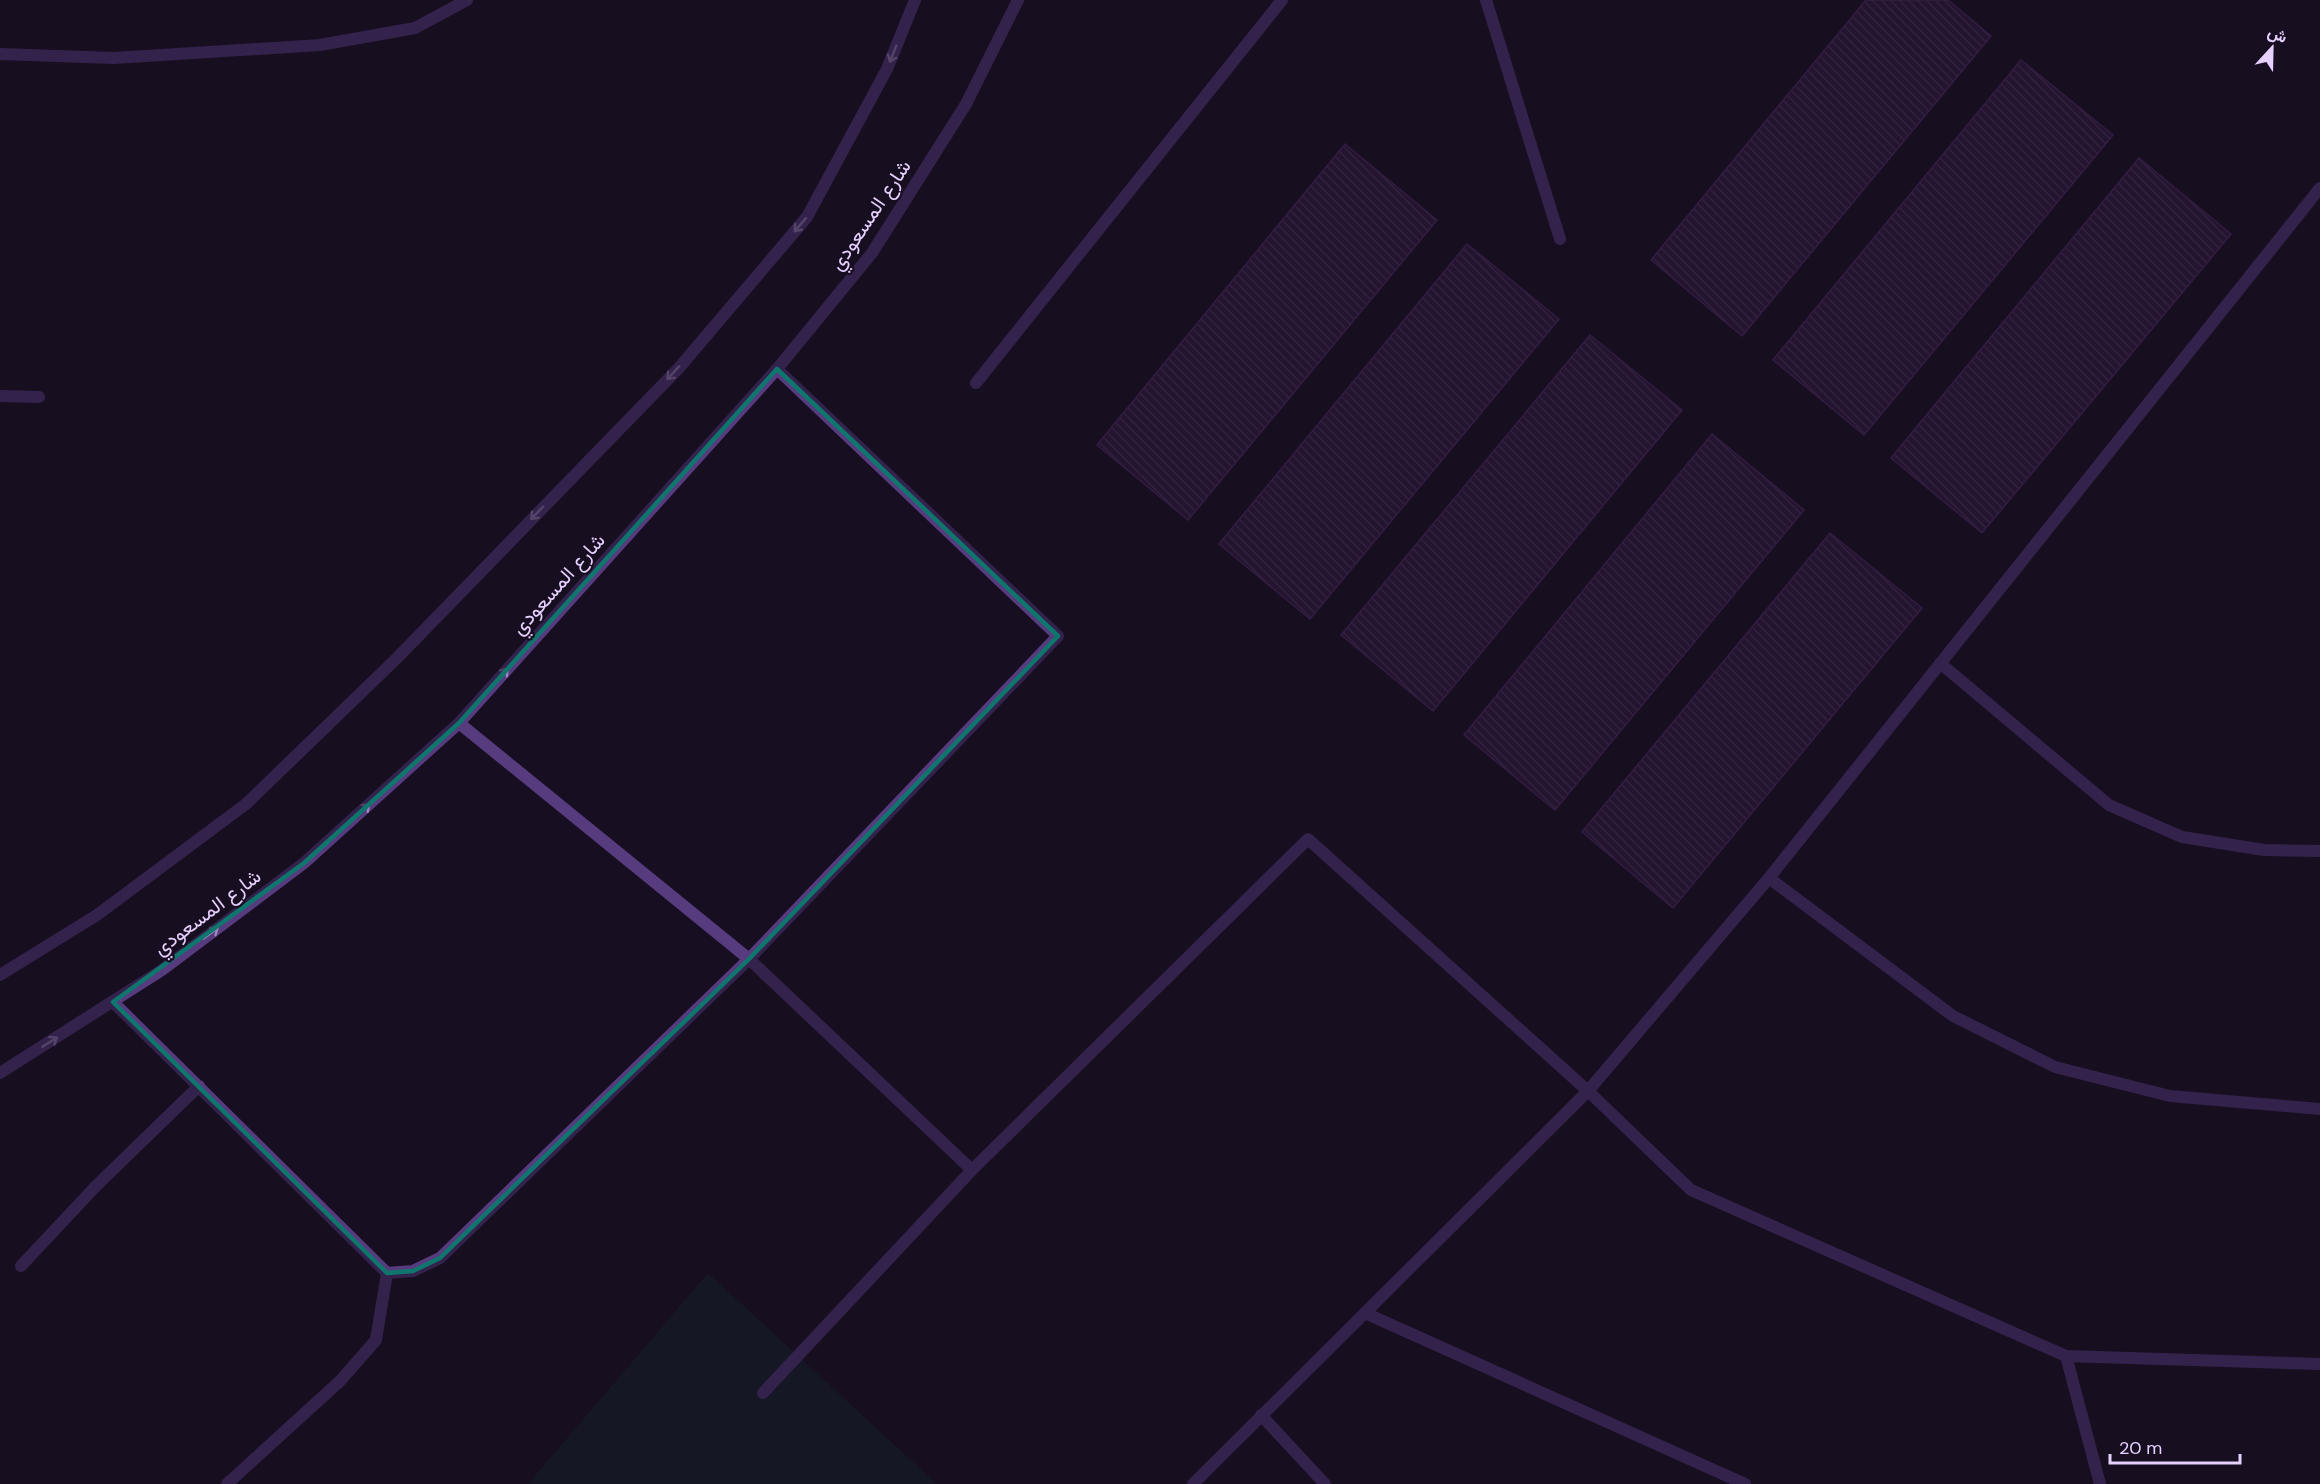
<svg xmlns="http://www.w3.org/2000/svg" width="2320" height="1484" font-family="'DM Sans',Vazirmatn,sans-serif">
  <defs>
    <pattern id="building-back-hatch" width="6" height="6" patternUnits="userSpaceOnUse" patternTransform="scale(1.5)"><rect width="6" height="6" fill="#311b41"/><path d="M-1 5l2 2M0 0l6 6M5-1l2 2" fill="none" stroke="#4f3b5d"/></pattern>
  </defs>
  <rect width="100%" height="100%" fill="#180e21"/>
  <path fill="#12222b" d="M 708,1273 L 937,1484 L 528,1484 Z"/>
  <path fill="url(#building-back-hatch)" stroke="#512e6c" stroke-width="1.5" d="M 1866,0 L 1948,0 L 1991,36 L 1742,336 L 1651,260 Z
    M 2021,60 L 2113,135 L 1864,435 L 1773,360 Z
    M 1345,144 L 1437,220 L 1188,520 L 1097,445 Z
    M 2139,158 L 2231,234 L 1982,533 L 1891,458 Z
    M 1467,244 L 1559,319 L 1310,619 L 1219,544 Z
    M 1590,335 L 1682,410 L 1433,711 L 1341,635 Z
    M 1712,434 L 1804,510 L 1555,810 L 1464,735 Z
    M 1830,533 L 1922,608 L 1673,908 L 1582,832 Z"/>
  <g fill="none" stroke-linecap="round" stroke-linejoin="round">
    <path stroke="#563b7e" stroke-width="12" d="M 1486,0 L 1560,239
      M 0,54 L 114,58 L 320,45 L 415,28 L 467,0
      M 976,383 L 1282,0
      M 0,396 L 39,397"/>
    <path stroke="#563b7e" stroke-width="12" d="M 1940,663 L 2109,805 L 2182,837 L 2264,850 L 2320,851
      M 459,723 L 749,959 L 972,1170
      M 1769,878 L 1953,1016 L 2055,1067 L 2170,1096 L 2320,1109
      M 113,1002 L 387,1273 L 413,1271 L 440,1258 L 749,959 L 1058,636 L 777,369
      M 21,1266 L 95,1187 L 199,1086
      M 1365,1313 L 1745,1484
      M 2066,1356 L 2100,1484
      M 763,1393 L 972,1170 L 1308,839 L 1588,1091 L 1691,1190 L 2066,1356 L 2320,1364
      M 1261,1415 L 1325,1484
      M 227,1484 L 340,1381 L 376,1340 L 387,1273
      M 1193,1484 L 1588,1091 L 1769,878 L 2320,188"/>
    <path stroke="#563b7e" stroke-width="12" d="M 0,975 L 97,915 L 246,804 L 397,658 L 678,369 L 807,217 L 887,69 L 915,0
      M 0,1073 L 162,970 L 304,863 L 459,723 L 777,369 L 872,253 L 966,104 L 1018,0"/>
  </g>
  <defs><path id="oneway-shaft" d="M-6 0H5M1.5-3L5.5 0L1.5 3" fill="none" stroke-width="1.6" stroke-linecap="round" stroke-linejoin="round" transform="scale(1.5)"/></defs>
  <g stroke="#9e86be">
    <use href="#oneway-shaft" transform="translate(893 54) rotate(112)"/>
    <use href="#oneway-shaft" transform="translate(800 225) rotate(131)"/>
    <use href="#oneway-shaft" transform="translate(673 373) rotate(133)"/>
    <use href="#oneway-shaft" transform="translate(537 513) rotate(134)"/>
    <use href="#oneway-shaft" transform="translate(502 675) rotate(-48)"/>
    <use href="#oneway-shaft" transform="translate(363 810) rotate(-42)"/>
    <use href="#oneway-shaft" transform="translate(211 933) rotate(-37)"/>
    <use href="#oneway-shaft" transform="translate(50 1042) rotate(-32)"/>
  </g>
  <path d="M0 0H2320V1484H0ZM 777,369 L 1058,636 L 749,959 L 440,1258 L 413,1271 L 387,1273 L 113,1002 L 304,863 L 459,723 Z" fill="#180e21" fill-opacity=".55" fill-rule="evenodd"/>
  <path fill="none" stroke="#0f766e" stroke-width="4.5" stroke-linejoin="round" d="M 777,369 L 1058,636 L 749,959 L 440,1258 L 413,1271 L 387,1273 L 113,1002 L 304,863 L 459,723 Z"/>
  <g text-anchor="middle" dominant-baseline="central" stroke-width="4.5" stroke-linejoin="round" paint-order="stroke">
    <g font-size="20" fill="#e6d0fd" stroke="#180e21">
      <text transform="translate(870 215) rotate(-56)">شارع المسعودي</text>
      <text transform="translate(558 584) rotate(-48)">شارع المسعودي</text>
      <text transform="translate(207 912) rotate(-37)">شارع المسعودي</text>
    </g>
  </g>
  <g transform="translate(2272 48) rotate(22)" stroke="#180e21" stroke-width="4.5" paint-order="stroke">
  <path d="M0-4.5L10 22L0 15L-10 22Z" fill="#e6d0fd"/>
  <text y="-9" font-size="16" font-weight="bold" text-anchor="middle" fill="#e6d0fd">ش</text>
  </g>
  <path d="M2110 1454v9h130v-9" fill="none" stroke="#e6d0fd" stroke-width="3"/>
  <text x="2119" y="1454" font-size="18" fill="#e6d0fd" stroke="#180e21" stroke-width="4.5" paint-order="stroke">20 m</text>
</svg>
